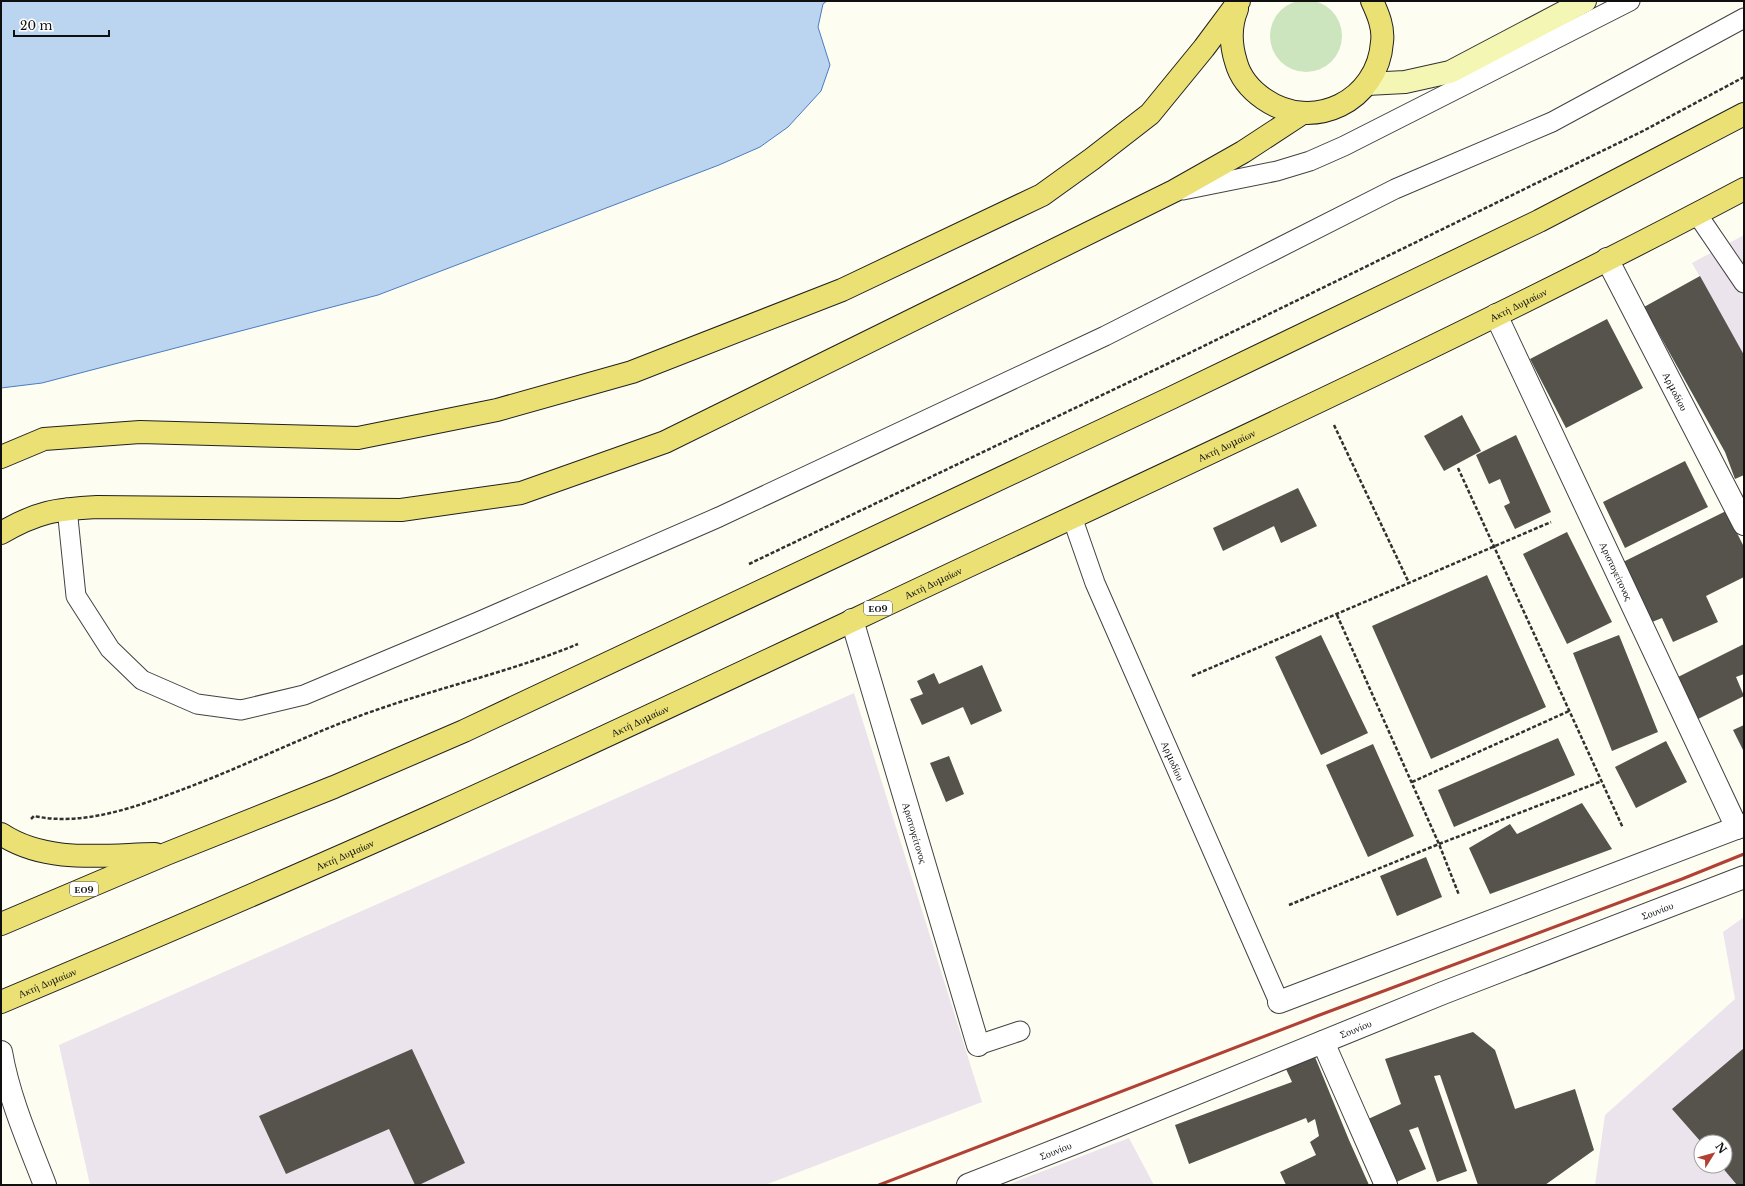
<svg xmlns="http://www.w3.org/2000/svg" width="1745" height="1186" font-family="'Libre Baskerville',serif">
  <rect width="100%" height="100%" fill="#fefdf2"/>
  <path fill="#ece4ec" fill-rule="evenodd" d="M 1744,235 L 1744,355 L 1692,263 Z
    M 854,693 L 982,1102 L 765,1185 L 90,1185 L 59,1045 Z
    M 1744,917 L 1744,1185 L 1595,1185 L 1605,1115 L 1735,999 L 1723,932 ZM 1701,1142 L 1725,1142 L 1725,1166 L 1701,1166 Z
    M 1129,1138 L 1154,1185 L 1007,1185 Z"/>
  <path fill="#cce5be" d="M1270 36a36 36 0 1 1 72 0a36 36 0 1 1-72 0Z"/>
  <path fill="#bbd4f0" stroke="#497ec0" d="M 1,1 L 827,1 L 823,4 L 818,27 L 830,65 L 821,91 L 788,127 L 760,147 L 719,165 L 378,295 L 42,383 L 1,388 Z"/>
  <path fill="#56524c" d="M 1700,276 L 1744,355 L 1744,475 L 1735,479 L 1725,452 L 1644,307 Z
    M 1607,319 L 1643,388 L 1566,428 L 1530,359 Z
    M 1462,415 L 1481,451 L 1444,471 L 1424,436 Z
    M 1516,435 L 1551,512 L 1515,529 L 1504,506 L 1510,503 L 1500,479 L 1489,484 L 1476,455 Z
    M 1685,461 L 1708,507 L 1625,548 L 1603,502 Z
    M 1298,488 L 1317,526 L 1281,543 L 1274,526 L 1223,551 L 1213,528 Z
    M 1726,511 L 1744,547 L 1744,577 L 1706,596 L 1718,622 L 1673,642 L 1662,618 L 1652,622 L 1623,562 Z
    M 1567,532 L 1612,622 L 1567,644 L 1523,554 Z
    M 1487,575 L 1546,707 L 1431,759 L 1372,626 Z
    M 1321,635 L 1368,733 L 1321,755 L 1275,657 Z
    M 1619,635 L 1658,732 L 1612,751 L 1573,653 Z
    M 1744,644 L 1744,674 L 1736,677 L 1744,696 L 1698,719 L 1678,677 Z
    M 982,665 L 1002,711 L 971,725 L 963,707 L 922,725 L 910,699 L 923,694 L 917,681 L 934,673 L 939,684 Z
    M 1744,725 L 1744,752 L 1733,730 Z
    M 1558,738 L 1575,775 L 1454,827 L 1438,790 Z
    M 1666,741 L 1687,782 L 1636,808 L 1615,767 Z
    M 1373,744 L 1414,836 L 1368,857 L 1326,765 Z
    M 949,756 L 964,794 L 946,802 L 930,763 Z
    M 1582,803 L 1612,849 L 1490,894 L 1469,848 L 1510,824 L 1517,834 Z
    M 1426,857 L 1442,897 L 1397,916 L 1380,876 Z
    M 1473,1032 L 1495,1050 L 1515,1109 L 1575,1089 L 1594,1150 L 1545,1185 L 1478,1185 L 1440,1075 L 1434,1076 L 1467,1171 L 1437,1182 L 1418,1127 L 1409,1130 L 1426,1169 L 1394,1183 L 1366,1120 L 1401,1104 L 1385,1059 Z
    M 1744,1048 L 1744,1185 L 1737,1185 L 1721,1166 L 1725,1166 L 1725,1142 L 1701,1142 L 1672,1109 Z
    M 412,1049 L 465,1163 L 419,1185 L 415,1185 L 389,1129 L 286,1174 L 259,1116 Z
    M 1315,1057 L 1349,1140 L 1369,1185 L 1286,1185 L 1280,1172 L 1316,1155 L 1310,1142 L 1319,1136 L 1315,1119 L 1308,1123 L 1306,1118 L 1189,1164 L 1175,1125 L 1292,1082 L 1286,1069 Z"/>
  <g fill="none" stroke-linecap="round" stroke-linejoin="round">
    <defs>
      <g id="service">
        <path d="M 1183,190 L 1277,171 L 1310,161 L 1344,146 L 1630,1"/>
        <path d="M 1697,214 L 1744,283"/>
        <path d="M 67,508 L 76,596 L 110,649 L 142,680 L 197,704 L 241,710 L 304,695 L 478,622 L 719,517 L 1105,336 L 1395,189 L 1552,122 L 1744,18"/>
        <path id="s1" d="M 1072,517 L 1095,583 L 1279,1002"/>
        <path d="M 978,1045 L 1020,1031"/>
      </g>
      <g id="minor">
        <path id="s2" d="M 1607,259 L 1744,524"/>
        <path id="s3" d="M 1496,315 L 1737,828"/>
        <path id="s4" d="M 852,620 L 978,1045"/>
        <path d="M 1279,1002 L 1744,825"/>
        <path d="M 1323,1042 L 1386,1185"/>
        <path d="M 1,1052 C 9,1098 28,1141 45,1185"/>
        <path id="s5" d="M 968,1185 L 1077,1142 L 1443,993 L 1744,877"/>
      </g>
      <path id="secondary" d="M 1367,84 L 1405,82 L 1450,72 L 1585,1"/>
      <g id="primary">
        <path d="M 1237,9 C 1230,26 1230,43 1236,62 C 1240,77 1251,90 1264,99 C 1313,133 1378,101 1382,42 C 1384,28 1378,14 1372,1"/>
        <path d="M 1,457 L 44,439 L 140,432 L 358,438 L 497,410 L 632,372 L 842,290 L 1042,195 L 1092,159 L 1150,114 L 1204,48 L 1239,1"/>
        <path d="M 1,533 C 37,512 56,509 97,507 L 401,510 L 521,493 L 665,442 L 1174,191 L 1243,152 L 1301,114"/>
        <path d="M 1,834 C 46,864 104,855 155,854"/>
        <path d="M 1,924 L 166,854 L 334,787 L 464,731 L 1171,398 L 1435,271 L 1539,221 L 1744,114"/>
        <path id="s6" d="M 1,1002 C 146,941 291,879 436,814 C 618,732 798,646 979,561 C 1236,441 1493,322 1744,189"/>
      </g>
    </defs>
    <use href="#service" stroke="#424242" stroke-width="21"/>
    <use href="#minor" stroke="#424242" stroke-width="24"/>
    <use href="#secondary" stroke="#313131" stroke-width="24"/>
    <use href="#primary" stroke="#202020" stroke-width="24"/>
    <path stroke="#313131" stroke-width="2.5" stroke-dasharray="4 2" stroke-linecap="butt" d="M 1334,425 L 1409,583
      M 1458,468 L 1623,828
      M 749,564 L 1167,364 L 1643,131 L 1744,77
      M 1337,615 L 1439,844 L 1459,895
      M 1192,676 L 1551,522
      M 1412,782 L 1569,711
      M 31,819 L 34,816 C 86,827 141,805 189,787 C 255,762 318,729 385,707 C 449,685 515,670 578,644
      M 1289,905 L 1439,844 L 1602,781"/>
    <use href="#service" stroke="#fff" stroke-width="19"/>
    <use href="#minor" stroke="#fff" stroke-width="22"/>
    <use href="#secondary" stroke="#f4f7b3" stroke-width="22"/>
    <use href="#primary" stroke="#ebe074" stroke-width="22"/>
    <path stroke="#b14134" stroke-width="3" d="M 879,1185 L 1317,1016 L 1682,879 L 1744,854"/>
  </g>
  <g text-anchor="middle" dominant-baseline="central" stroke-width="4" stroke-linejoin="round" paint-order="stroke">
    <g fill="#fff" stroke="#575757" stroke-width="1">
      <rect x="864" y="601" width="28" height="14" rx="3"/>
      <rect x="70" y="882" width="28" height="14" rx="3"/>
    </g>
    <g font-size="9" font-weight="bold" fill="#0f0f0f">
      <text x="878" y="608">ΕΟ9</text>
      <text x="84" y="889">ΕΟ9</text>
    </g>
    <g font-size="10" fill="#0f0f0f" stroke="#fff">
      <text stroke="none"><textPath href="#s6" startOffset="1670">Ακτή Δυμαίων</textPath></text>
      <text stroke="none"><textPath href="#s2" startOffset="149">Αρμοδίου</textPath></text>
      <text stroke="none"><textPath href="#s6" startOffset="1346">Ακτή Δυμαίων</textPath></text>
      <text stroke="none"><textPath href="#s3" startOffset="283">Αριστογείτονος</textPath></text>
      <text stroke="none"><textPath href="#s6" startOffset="1022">Ακτή Δυμαίων</textPath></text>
      <text stroke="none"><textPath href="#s6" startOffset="698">Ακτή Δυμαίων</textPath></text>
      <text stroke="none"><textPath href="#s1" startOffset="264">Αρμοδίου</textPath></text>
      <text stroke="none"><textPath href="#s4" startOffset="222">Αριστογείτονος</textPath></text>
      <text stroke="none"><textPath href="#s6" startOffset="374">Ακτή Δυμαίων</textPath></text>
      <text stroke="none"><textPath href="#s5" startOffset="742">Σουνίου</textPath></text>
      <text stroke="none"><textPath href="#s6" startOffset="50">Ακτή Δυμαίων</textPath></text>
      <text stroke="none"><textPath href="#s5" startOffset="418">Σουνίου</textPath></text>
      <text stroke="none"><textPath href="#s5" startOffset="94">Σουνίου</textPath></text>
    </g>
  </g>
  <rect width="1745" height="1186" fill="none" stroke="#0f0f0f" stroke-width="4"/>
  <g transform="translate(1713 1154) rotate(53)"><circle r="19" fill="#ffffff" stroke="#9f9f9f"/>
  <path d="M0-3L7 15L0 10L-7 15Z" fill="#b14134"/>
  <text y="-6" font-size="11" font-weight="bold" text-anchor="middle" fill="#0f0f0f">N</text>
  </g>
  <path d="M14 30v6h95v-6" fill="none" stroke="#0f0f0f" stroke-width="2"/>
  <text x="20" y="30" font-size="12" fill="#0f0f0f" stroke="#ffffff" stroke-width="3" paint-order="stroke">20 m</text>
</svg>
